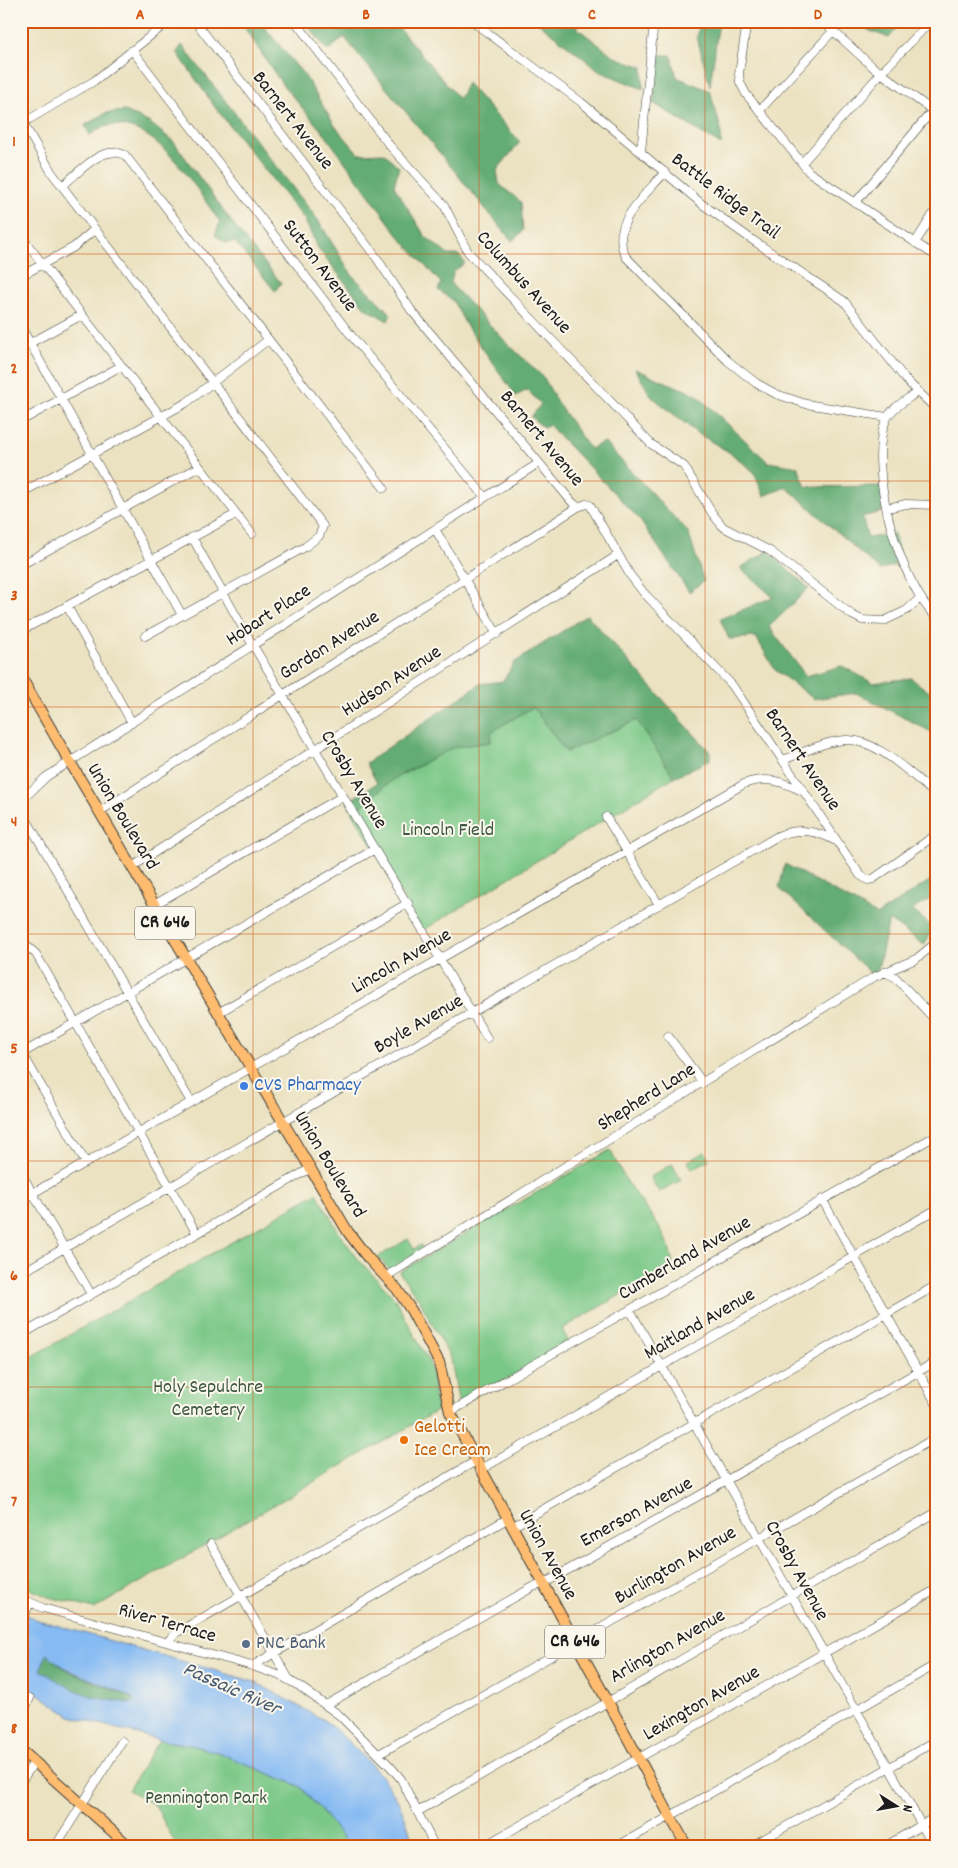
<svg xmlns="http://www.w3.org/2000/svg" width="958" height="1868" font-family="Dekko,sans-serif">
  <rect width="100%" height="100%" fill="#fbf7ec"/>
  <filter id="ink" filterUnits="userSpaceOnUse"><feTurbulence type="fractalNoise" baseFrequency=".02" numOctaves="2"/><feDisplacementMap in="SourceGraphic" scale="10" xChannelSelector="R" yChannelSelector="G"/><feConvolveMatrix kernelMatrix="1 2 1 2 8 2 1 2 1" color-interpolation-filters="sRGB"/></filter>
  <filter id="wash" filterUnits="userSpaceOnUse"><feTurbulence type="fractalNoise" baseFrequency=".0096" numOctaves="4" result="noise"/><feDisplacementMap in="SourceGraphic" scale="20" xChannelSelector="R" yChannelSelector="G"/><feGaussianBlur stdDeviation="1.12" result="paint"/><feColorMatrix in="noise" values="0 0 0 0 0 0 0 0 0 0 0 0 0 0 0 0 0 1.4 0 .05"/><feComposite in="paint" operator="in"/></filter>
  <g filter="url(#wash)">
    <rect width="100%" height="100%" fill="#ebe2c1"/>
    <path fill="#7ac887" stroke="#4b7252" d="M 533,707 L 566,752 L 637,720 L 674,777 L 422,931 L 353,813 L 393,779 L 421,765 L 436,752 L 491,732 Z
      M 610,1150 C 617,1163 623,1176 631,1188 C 650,1215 667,1231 673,1264 L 562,1329 L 570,1344 L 459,1405 L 451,1359 L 420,1301 L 399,1272 Z
      M 705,1152 L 709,1160 L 692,1169 L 688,1161 Z
      M 672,1164 L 681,1180 L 659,1192 L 650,1177 Z
      M 317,1193 L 341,1236 L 359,1260 L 395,1299 L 429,1362 C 435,1378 432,1394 438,1410 L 94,1609 L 46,1596 L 21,1585 L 21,1363 Z
      M 408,1239 L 414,1249 L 421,1245 L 425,1251 L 390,1270 L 378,1257 Z
      M 159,1740 L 190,1745 L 217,1752 L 299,1786 L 322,1811 L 349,1847 L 177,1847 L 155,1805 L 128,1790 Z"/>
    <path fill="#63ac74" stroke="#406448" d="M 240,21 L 260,22 L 305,76 L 335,126 L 359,154 L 384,153 L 399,167 L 394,186 L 425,236 L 448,255 L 459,255 L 465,263 L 453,272 L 451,284 L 506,342 L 544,378 L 558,404 L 590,449 L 604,442 L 688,532 L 704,581 L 689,592 L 639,519 L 549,425 L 544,428 L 531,417 L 541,404 L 527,390 L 516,396 L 466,325 L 453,301 L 438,290 L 441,283 L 401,239 L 326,136 L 282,84 Z
      M 304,21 L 393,21 L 459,99 L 467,83 L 520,142 L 497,170 L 499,184 L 521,202 L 523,231 L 512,241 L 344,37 L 328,51 Z
      M 536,21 L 582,21 L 577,28 L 615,57 L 643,67 L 643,89 L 601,72 Z
      M 700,21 L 719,21 L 710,86 L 697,37 Z
      M 859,21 L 902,21 L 889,38 L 868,30 Z
      M 182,45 L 318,220 L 352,275 L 391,314 L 388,321 L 365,308 L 318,248 L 304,219 L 214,106 L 177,52 Z
      M 659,55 L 671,55 L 677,77 L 710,91 L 721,129 L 721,145 L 653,103 Z
      M 125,111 L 150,123 L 174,142 L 236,228 L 281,283 L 275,291 L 235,242 L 226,243 L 215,235 L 220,222 C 195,188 157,118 107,126 C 101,127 95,132 90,135 L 85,125 L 106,113 Z
      M 937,314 L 937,345 L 931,318 Z
      M 635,369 L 697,395 L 768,462 L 798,467 L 806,487 L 881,486 L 888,510 L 862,517 L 868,538 L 894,533 L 901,563 L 880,570 L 786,487 L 764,496 L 754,472 L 732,454 L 697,433 L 651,396 Z
      M 768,551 L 809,588 L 769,627 L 806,676 L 842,666 L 873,683 L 911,678 L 937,698 L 937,735 L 856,693 L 814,699 L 775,670 L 756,637 L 729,639 L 720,619 L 773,597 L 740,568 Z
      M 587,615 L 710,752 L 710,760 L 674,777 L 637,720 L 566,752 L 533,707 L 491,732 L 491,742 L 454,747 L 393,779 L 353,813 L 347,802 L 377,783 L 366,763 L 480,684 L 503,681 L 515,662 Z
      M 785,864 L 877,915 L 937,876 L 937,895 L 912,910 L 934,928 L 924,945 L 889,920 L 876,978 L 779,888 Z
      M 47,1654 C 70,1679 106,1682 135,1700 L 133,1703 L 101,1700 L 72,1690 L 40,1670 Z"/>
    <path fill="#85baf3" stroke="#506b88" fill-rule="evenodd" d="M 21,1613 L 38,1620 L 255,1682 L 322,1719 L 331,1725 C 353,1747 379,1769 395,1796 C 405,1812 409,1830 414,1847 L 349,1847 L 322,1811 L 299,1786 L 217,1752 L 190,1745 L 159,1740 L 70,1716 L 21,1682 ZM 47,1654 C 72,1678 105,1681 134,1699 L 133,1703 C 90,1699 77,1693 40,1670 Z"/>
  </g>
  <g filter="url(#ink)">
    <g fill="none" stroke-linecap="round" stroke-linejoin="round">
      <defs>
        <path id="minor" d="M 195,21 L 376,257 L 411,310 L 572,502 L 578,507 L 586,504 L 590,505 L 630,575 L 643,592 L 732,685 L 860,875 L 868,880 L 873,879 L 937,834
          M 295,21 L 390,146 L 444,205 L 468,252 L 651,444 L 684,466 L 712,513 L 723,527 L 770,551 L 852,615 L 862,620 L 884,621 L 907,610 L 920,598
          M 747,21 L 739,74 L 740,82 L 746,94 L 809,172 L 937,257
          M 822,21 L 873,67 L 937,114
          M 477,25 L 581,102 L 702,204 L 751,239 L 844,301 L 906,380 L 937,410
          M 132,50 L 350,334 L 485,497
          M 759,111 L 833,31
          M 21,119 L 52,173 L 323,526 L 319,536 L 305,547 L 145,636
          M 23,123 L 94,81 L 169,21
          M 641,152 L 654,21
          M 802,163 L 881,73 L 931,21
          M 665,172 C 645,196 608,224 626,257 L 728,361 L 756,383 L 776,394 L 806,404 L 887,417
          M 62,186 C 80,172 101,144 125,155 L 384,488
          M 855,203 L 932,111
          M 21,236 L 252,534
          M 915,243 L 937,208
          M 21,276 L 74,247 L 95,229
          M 21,327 L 182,615
          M 21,348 L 82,315
          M 917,392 C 907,400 891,408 886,420 C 866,468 900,584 937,618
          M 21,421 L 121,366
          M 21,493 L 186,403 L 268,340
          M 887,508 L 906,504 L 937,505
          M 435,529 L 497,634
          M 192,537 L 244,630 L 487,1038
          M 21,565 L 199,467
          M 67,606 L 132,723
          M 21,631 L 236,514
          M 783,760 C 802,753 825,741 846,740 C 877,738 913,777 937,795
          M 21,801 L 46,777 L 539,463
          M 21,810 L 191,1102
          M 99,812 L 578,507
          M 606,817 L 659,905
          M 132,867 L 618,555
          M 154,905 L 343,796
          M 21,941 L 36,954 L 197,1234
          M 884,972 L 895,977 L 937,1022
          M 218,1013 L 408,903
          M 668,1036 L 703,1083
          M 21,1051 L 86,1163
          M 21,1054 L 375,849
          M 21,1173 L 91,1294
          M 822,1199 L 937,1405
          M 21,1200 L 744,784 C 766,776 782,781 802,791
          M 21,1273 L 778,836 C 799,827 817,831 836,841
          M 385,1277 L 874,977 L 916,959 L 937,942
          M 630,1310 L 934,1847
          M 21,1335 L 311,1168
          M 450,1412 L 937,1135
          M 480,1470 L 937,1209
          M 512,1527 L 937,1285
          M 211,1544 L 290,1681
          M 21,1598 L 43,1608 L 252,1666 L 281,1676 L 299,1686 L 339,1715 L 390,1766 L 401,1779 L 435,1847
          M 21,1622 L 30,1603
          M 168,1641 L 176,1633 L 476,1461
          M 252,1666 L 507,1519
          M 326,1705 L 533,1587 L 543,1584 L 937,1361
          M 21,1717 L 30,1698
          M 379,1754 L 937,1437
          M 21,1782 L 34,1762
          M 417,1812 L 937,1512
          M 55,1847 L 122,1741
          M 482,1847 L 937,1589
          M 616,1847 L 937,1664
          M 750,1847 L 937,1740
          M 884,1847 L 937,1816"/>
        <path id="major" d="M 21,677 L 70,762 L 348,1232 L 368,1258 L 397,1289 L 411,1310 L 439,1362 L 450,1412 L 687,1847
          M 21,1750 L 130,1847"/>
      </defs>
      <use href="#minor" stroke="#3b3a35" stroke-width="9"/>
      <use href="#major" stroke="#3b3a35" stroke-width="12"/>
      <use href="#minor" stroke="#fff" stroke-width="8"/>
      <use href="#major" stroke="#febc70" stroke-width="10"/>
    </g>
  </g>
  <path fill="none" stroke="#d4530e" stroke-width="1" stroke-opacity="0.55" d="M 253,21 L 253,1847M 479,21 L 479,1847M 705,21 L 705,1847M 21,254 L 937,254M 21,481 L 937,481M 21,707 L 937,707M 21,934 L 937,934M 21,1161 L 937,1161M 21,1387 L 937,1387M 21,1614 L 937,1614"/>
  <circle fill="#3f7fe0" stroke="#fbf7ec" stroke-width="2" cx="244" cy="1086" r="5"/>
  <circle fill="#e8710a" stroke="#fbf7ec" stroke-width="2" cx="404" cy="1440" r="5"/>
  <circle fill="#5c6f8a" stroke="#fbf7ec" stroke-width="2" cx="246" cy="1644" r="5"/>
  <g text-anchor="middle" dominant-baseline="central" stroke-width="4" stroke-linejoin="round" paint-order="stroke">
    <g fill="#fbf7ec" stroke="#5f5e5a" stroke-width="1">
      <rect x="135" y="906.5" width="60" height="33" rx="4"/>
      <rect x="545" y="1625.5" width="60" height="33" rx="4"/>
    </g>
    <g font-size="19" font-weight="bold" fill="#1c1c1c">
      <text x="165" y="923">CR 646</text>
      <text x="575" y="1642">CR 646</text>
    </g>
    <g font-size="20" fill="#1c1c1c" stroke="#fbf7ec">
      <text transform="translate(292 121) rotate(52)">Barnert Avenue</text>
      <text transform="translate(725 197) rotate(37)">Battle Ridge Trail</text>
      <text transform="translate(319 266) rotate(53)">Sutton Avenue</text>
      <text transform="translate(523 283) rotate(48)">Columbus Avenue</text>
      <text transform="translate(541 439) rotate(50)">Barnert Avenue</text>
      <text transform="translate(269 616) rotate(-33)">Hobart Place</text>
      <text transform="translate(330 646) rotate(-32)">Gordon Avenue</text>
      <text transform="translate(392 682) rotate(-33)">Hudson Avenue</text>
      <text transform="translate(802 760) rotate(56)">Barnert Avenue</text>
      <text transform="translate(353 780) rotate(59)">Crosby Avenue</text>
      <text transform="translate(122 817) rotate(59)">Union Boulevard</text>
      <text transform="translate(402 962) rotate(-30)">Lincoln Avenue</text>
      <text transform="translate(419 1025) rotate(-30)">Boyle Avenue</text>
      <text transform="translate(647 1098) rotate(-32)">Shepherd Lane</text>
      <text transform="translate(329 1165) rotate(59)">Union Boulevard</text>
      <text transform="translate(685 1259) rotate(-30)">Cumberland Avenue</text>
      <text transform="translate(700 1325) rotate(-30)">Maitland Avenue</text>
      <text transform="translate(637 1513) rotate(-29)">Emerson Avenue</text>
      <text transform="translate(547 1555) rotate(61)">Union Avenue</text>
      <text transform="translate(676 1566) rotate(-30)">Burlington Avenue</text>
      <text transform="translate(796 1571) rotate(61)">Crosby Avenue</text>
      <text transform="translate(167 1624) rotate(16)">River Terrace</text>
      <text transform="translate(668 1647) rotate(-30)">Arlington Avenue</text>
      <text transform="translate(702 1704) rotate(-30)">Lexington Avenue</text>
    </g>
    <g font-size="20" fill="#3d5841" stroke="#fbf7ec">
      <text x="448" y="831">Lincoln Field</text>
      <text x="208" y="1388">Holy Sepulchre<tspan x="208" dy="23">Cemetery</tspan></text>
      <text x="206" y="1799">Pennington Park</text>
    </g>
    <g font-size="20" fill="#366cbe" stroke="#fbf7ec" text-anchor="start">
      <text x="254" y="1086">CVS Pharmacy</text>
    </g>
    <g font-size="20" fill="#c56008" stroke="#fbf7ec" text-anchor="start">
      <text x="414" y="1428">Gelotti<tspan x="414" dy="23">Ice Cream</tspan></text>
    </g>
    <g font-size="20" fill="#4e5e75" stroke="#fbf7ec" text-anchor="start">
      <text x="256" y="1644">PNC Bank</text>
    </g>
    <g font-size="21" font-style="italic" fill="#465b72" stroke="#fbf7ec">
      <text transform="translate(231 1690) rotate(24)">Passaic River</text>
    </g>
  </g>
  <rect width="958" height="1868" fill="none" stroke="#fbf7ec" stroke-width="55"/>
  <g transform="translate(896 1806) rotate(101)" stroke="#fbf7ec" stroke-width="4" paint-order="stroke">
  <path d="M0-4L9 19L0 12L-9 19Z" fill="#1c1c1c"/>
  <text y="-8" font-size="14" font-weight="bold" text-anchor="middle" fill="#1c1c1c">N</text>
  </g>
  <rect x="28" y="28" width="902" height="1812" fill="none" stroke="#d4530e" stroke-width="2"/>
  <g font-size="16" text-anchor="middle" font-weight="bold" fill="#d4530e">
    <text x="140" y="19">A</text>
    <text x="366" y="19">B</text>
    <text x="592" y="19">C</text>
    <text x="818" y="19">D</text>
    <text x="14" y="146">1</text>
    <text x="14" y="373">2</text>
    <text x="14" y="600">3</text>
    <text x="14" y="826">4</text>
    <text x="14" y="1053">5</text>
    <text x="14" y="1280">6</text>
    <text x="14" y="1506">7</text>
    <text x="14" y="1733">8</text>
  </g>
</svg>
